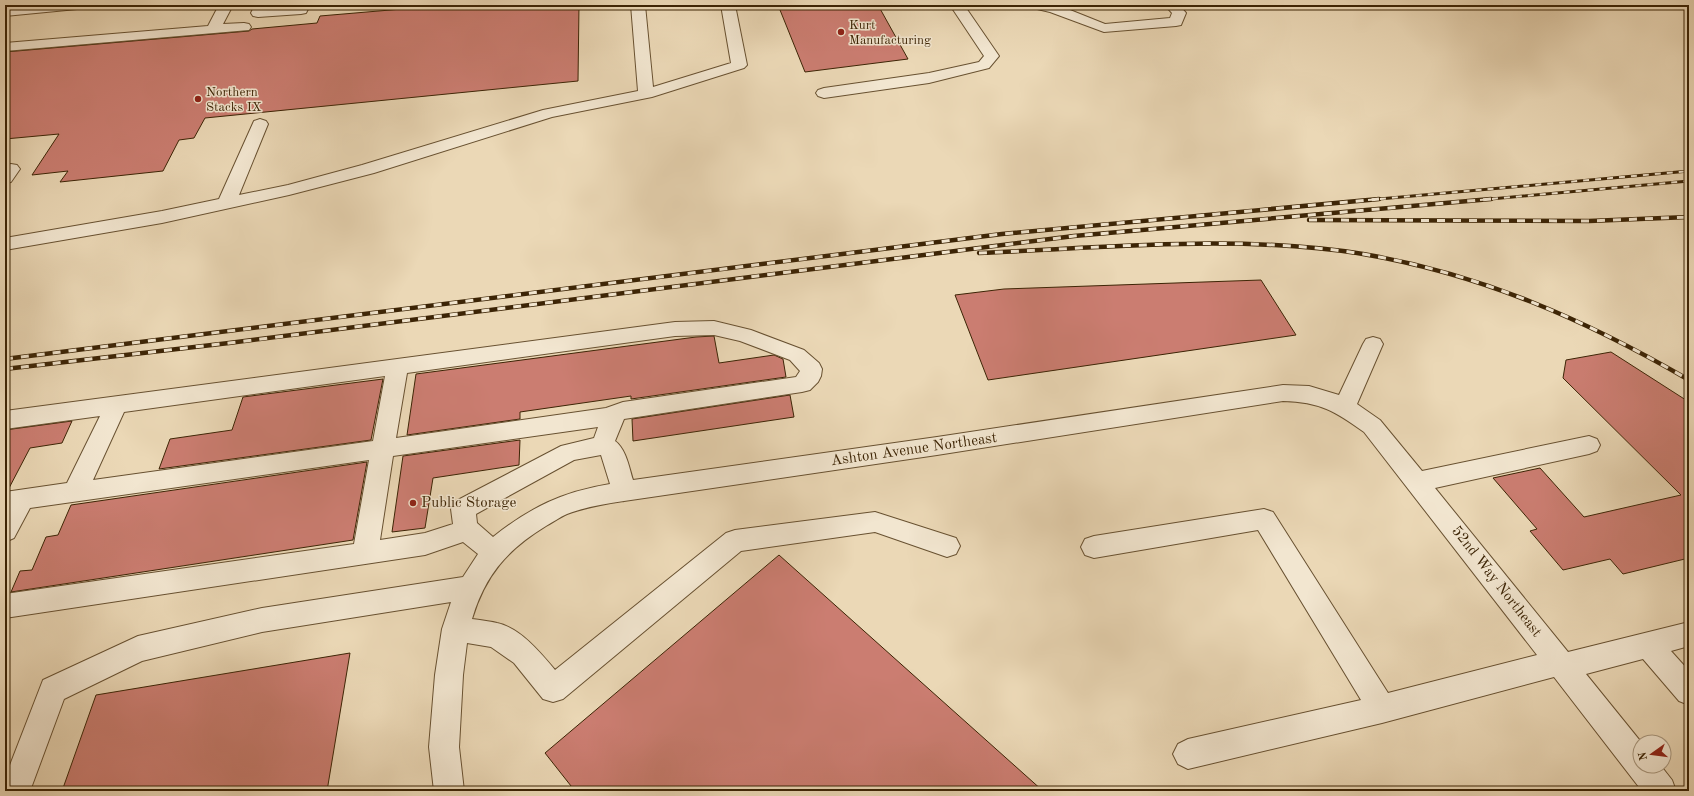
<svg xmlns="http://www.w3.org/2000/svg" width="1694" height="796" font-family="'Old Standard TT',serif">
  <rect width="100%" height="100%" fill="#ebd8b6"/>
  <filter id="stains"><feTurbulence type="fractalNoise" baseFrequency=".005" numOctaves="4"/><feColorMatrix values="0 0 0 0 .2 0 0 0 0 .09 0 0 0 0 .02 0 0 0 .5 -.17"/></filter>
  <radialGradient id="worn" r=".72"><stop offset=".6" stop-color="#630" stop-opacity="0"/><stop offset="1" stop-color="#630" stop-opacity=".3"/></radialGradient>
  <path fill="#cb7d71" stroke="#3c2405" d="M 449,5 L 579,5 L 578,81 L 205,118 L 194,138 L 179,140 L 163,171 L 60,182 L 68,171 L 32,175 L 59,134 L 5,139 L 5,52 L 249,31 L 252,29 L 317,23 L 320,16 Z
    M 778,5 L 878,5 L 908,59 L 805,72 Z
    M 1261,280 L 1296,335 L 988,380 L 955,295 L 1004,289 Z
    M 714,336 L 719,363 L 774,355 L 783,359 L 786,377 L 631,399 L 631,396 L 520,412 L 520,419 L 407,435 L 416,374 L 696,337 Z
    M 1611,352 L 1689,402 L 1689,558 L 1623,574 L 1610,559 L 1563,570 L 1530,531 L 1537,529 L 1493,478 L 1540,468 L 1584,517 L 1681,495 L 1563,378 L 1566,360 Z
    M 383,379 L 371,440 L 159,469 L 170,439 L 232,430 L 243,397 Z
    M 790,395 L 794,417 L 633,441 L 632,419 Z
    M 72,421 L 62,443 L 30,448 L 8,490 L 5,490 L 5,430 Z
    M 520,440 L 519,465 L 433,478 L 425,528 L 392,532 L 403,456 Z
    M 367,462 L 353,540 L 11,592 L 20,571 L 32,570 L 46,537 L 58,535 L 71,505 Z
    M 779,555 L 1043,791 L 575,791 L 545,753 Z
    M 350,653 L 327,791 L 62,791 L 96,695 Z"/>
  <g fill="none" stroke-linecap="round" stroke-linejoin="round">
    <defs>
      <path id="minor" d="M 34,5 L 84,5 L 82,8 L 77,9 L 5,16 L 5,8 Z
        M 219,5 L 233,5 L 223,24 L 244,23 L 249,24 L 251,27 L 249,30 L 5,51 L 5,43 L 208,26 Z
        M 255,5 L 269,5 L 267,8 L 310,5 L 306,13 L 301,14 L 258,17 L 253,16 L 251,13 Z
        M 631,5 L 645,5 L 653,87 L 731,63 L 721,5 L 735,5 L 747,65 L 744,68 L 652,97 L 552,117 L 374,173 L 289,195 L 162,223 L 5,250 L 5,238 L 162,211 L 219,199 L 254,121 L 260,119 L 266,121 L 268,124 L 239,195 L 288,185 L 362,165 L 543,110 L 638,91 Z
        M 950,5 L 964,5 L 999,56 L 989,68 L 929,83 L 824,98 L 818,96 L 816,93 L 818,90 L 824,88 L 929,73 L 979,62 L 984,56 Z
        M 983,5 L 998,5 L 996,8 L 991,9 L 985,8 Z
        M 1031,5 L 1060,6 L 1105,24 L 1170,18 L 1172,13 L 1165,5 L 1179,5 L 1186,13 L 1181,25 L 1176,26 L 1104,32 L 1050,12 L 1033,8 Z
        M 11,164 L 17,165 L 20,169 L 11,182 L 5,183 L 5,165 Z
        M 714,321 L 751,330 L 804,350 L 819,363 L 822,369 L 821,376 L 818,382 L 810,390 L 802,392 L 624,419 L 615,441 C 626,449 629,467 633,480 L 937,437 L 1283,385 L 1309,386 L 1339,395 L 1363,344 L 1366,339 L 1373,337 L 1380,339 L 1383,344 L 1357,404 L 1380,420 L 1422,471 L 1589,436 L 1597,439 L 1600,445 L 1597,451 L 1589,454 L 1435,488 L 1568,652 L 1689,622 L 1689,646 L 1671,651 L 1689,671 L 1689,705 L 1679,701 L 1643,659 L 1586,674 L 1641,742 L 1640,766 L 1661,766 L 1672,780 L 1676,791 L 1642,791 L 1554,677 L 1382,723 L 1188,769 L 1178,764 L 1173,754 L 1178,744 L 1188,739 L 1361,700 L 1258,530 L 1094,558 L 1085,555 L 1081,547 L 1085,539 L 1094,536 L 1264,509 L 1273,512 L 1388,693 L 1537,655 L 1364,432 C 1335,411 1320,402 1283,401 L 937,455 L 624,501 C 605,504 585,507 567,514 C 560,517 553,522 546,526 C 507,550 485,575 472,619 C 480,620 489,621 497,623 C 520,628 540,652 555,670 L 726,533 L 735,530 L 875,512 L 956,538 L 960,546 L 956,554 L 947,557 L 875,532 L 741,551 L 563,699 L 553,702 L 543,699 L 514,663 L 491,647 L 467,643 L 463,675 L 459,747 L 464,791 L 434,791 L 429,747 L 435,675 L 442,629 L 451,602 L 262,632 L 142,661 L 64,699 L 30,791 L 5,791 L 5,778 L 43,680 L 138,636 L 262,608 L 463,577 L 478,554 L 463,542 L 425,555 L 5,618 L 5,594 L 354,544 L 369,460 L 30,508 L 14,538 L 5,542 L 5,492 L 67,483 L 100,416 L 5,429 L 5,411 L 675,322 ZM 714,335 L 740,341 L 790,360 L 800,371 L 796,377 L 623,402 L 606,408 L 396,438 L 407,373 L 675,336 ZM 385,376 L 373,441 L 93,480 L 124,412 ZM 598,427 L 594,438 L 561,446 L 454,502 L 451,509 L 453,524 L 425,533 L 380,540 L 393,456 ZM 601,455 L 610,484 C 562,492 531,507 493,537 L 477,523 L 476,514 L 574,460 Z"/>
    </defs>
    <use href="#minor" stroke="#685131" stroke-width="2"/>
    <use href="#minor" fill="#f2e6d0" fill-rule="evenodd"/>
    <defs>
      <path id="rail-far1" d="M 1368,200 L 1689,171
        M 1480,200 L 1689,181"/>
      <path id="rail" d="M 1309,220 L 1589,221 L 1689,217
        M 979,253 C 1104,248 1239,234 1363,254 C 1481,274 1586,320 1689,380
        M 5,359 L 1002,234 L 1379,199
        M 5,369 L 229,343 L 1074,236 L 1491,199"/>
    </defs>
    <use href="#rail-far1" stroke="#3c2405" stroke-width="3"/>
    <use href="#rail" stroke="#3c2405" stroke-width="4.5"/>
    <use href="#rail-far1" stroke="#f2e6d0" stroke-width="2" stroke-dasharray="6" stroke-linecap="butt"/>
    <use href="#rail" stroke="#f2e6d0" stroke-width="3" stroke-dasharray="8" stroke-linecap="butt"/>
  </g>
  <g fill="#8f2418" stroke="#f2e6d0" stroke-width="1.5">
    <circle cx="841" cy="32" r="4"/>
    <circle cx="198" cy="99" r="4"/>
    <circle cx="413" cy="503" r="4"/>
  </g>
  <g text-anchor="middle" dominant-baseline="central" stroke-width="3" stroke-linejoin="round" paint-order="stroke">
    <g font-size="13" fill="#3c2405" stroke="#f2e6d0" text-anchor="start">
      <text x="849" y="25">Kurt<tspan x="849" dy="15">Manufacturing</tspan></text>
      <text x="206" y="92">Northern<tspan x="206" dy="15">Stacks IX</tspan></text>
    </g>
    <g font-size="15" fill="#3c2405" stroke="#f2e6d0">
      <text transform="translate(914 450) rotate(-8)">Ashton Avenue Northeast</text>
      <text transform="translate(1496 582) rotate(52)">52nd Way Northeast</text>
    </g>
    <g font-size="15" fill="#3c2405" stroke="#f2e6d0" text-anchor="start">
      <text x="421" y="503">Public Storage</text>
    </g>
  </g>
  <rect width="1694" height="796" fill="none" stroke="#ebd8b6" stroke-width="20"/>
  <rect x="6" y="6" width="1682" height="784" fill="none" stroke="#3c2405" stroke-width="2"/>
  <rect x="10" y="10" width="1674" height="776" fill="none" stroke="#3c2405"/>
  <g transform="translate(1652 754) rotate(256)"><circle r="19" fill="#f2e6d0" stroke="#a9987f"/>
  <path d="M0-3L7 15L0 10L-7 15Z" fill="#8f2418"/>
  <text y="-6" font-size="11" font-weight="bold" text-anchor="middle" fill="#3c2405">N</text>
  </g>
  <rect width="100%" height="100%" filter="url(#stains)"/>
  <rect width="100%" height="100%" fill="url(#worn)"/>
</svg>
